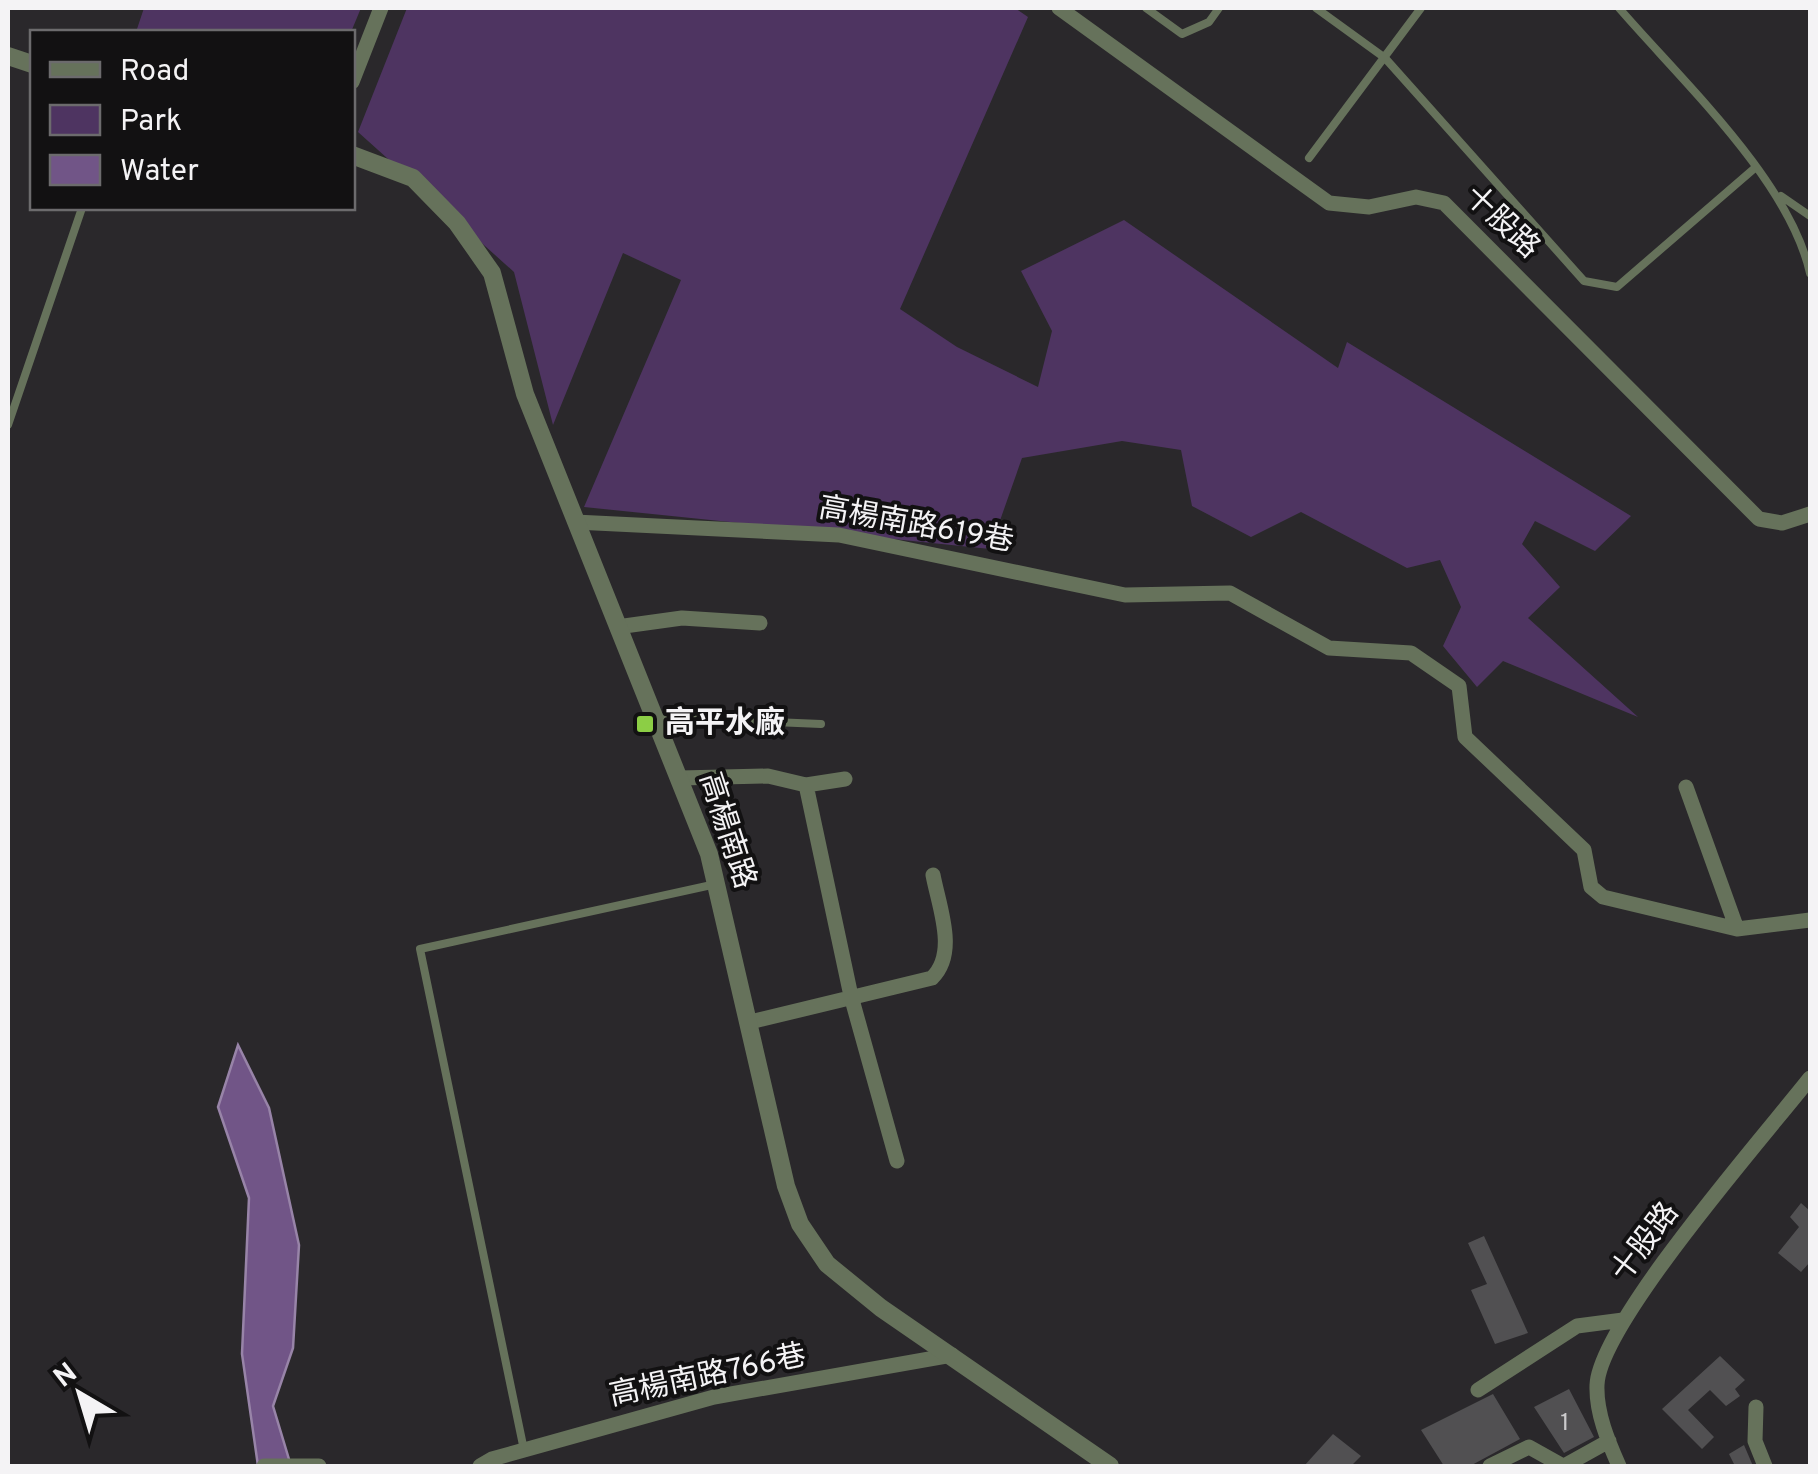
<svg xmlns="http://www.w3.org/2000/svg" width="1818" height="1474" font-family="Overpass,'Noto Sans TC',sans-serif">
  <rect width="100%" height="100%" fill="#2a282b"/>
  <path fill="#4e3461" d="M 144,8 L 361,8 L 351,32 L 136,32 Z
    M 407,8 L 1015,8 L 1028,17 L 900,309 L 957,347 L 1038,387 L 1052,331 L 1021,271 L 1124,220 L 1338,368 L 1347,342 L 1631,516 L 1595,551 L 1535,521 L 1522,544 L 1560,587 L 1528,618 L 1638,717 L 1503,661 L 1477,687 L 1443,646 L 1461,607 L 1440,560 L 1407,568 L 1301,512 L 1251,537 L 1192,506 L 1181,450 L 1122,441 L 1022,458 L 990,549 L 584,507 L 681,280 L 623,253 L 553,425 L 514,272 L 358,132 Z"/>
  <path fill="#715587" stroke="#9884a8" stroke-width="2.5" d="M 238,1045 L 269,1108 L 299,1245 L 293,1348 L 273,1406 L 291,1466 L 258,1466 L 242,1354 L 249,1198 L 218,1107 Z"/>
  <path fill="#515052" d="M 1801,1203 L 1810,1211 L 1810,1262 L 1801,1272 L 1778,1253 L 1799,1227 L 1790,1217 Z
    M 1484,1236 L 1528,1333 L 1495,1344 L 1471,1290 L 1487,1284 L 1468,1243 Z
    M 1720,1356 L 1745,1380 L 1735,1389 L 1740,1396 L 1726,1406 L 1710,1390 L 1688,1410 L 1714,1437 L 1702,1449 L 1662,1409 Z
    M 1569,1389 L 1594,1437 L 1564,1453 L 1534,1407 Z
    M 1493,1394 L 1520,1439 L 1470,1466 L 1444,1466 L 1421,1430 Z
    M 1333,1434 L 1361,1456 L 1351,1466 L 1304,1466 Z
    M 1744,1445 L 1753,1466 L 1735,1466 L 1729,1454 Z"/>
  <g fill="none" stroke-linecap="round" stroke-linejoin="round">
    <path stroke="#66725b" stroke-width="8" d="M 1146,8 L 1182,34 L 1209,22 L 1219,8
      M 1316,8 L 1385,58 L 1584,281 L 1617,287 L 1756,167
      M 1619,8 C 1682,81 1789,180 1810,273
      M 1309,158 L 1421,8
      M 1781,196 L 1810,216
      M 8,425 L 82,208
      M 656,717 L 821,724
      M 524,1450 L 420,949 L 716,884"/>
    <path stroke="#66725b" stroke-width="15" d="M 1059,8 L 1329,203 L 1369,207 L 1416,197 L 1444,203 L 1759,519 L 1782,523 L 1810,514
      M 352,82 L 381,8
      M 575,522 L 839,535 L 1125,595 L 1230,593 L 1329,648 L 1411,653 L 1459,686 L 1465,737 L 1584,850 L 1591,887 L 1603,897 L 1737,929 L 1810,920
      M 617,627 L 682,618 L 760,623
      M 680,778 L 768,776 L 806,785 L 845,779
      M 806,785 L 851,996 L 897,1161
      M 1686,787 L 1737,929
      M 750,1022 L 932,978 C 958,953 939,907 933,875
      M 1478,1390 L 1577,1326 L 1623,1320
      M 1756,1407 L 1755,1441 L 1765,1466
      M 264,1466 L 319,1466
      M 480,1466 L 492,1459 L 714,1397 L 952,1355
      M 1490,1466 L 1529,1447 L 1563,1466
      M 1564,1466 L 1609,1441
      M 1619,1466 C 1608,1441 1596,1413 1597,1385 C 1599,1324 1766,1134 1810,1078"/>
    <path stroke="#66725b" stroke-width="18" d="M 8,56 L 32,64
      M 352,155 L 413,178 L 457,223 L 492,273 L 525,394 L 709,854 L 786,1186 L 800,1224 L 827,1264 L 881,1308 L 1110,1466"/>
  </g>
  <rect fill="#8cce45" stroke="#121112" stroke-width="4" x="635" y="714" width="20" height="20" rx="5"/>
  <g text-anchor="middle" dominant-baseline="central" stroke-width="8" stroke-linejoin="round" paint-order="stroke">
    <g font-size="25" fill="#cbcacc">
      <text x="1565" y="1424">1</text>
    </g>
    <g font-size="30" fill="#f4f3f5" stroke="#121112">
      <text transform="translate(1501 223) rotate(43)">十股路</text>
      <text transform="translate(916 526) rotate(10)">高楊南路619巷</text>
      <text transform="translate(726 831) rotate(72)">高楊南路</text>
      <text transform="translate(1646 1243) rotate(-53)">十股路</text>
      <text transform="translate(708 1377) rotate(-12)">高楊南路766巷</text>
    </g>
    <g font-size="30" font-weight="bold" fill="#f4f3f5" stroke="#121112" text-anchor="start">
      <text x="665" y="724">高平水廠</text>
    </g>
  </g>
  <rect width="1818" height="1474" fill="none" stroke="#f4f3f5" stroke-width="20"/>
  <rect x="30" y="30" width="325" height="180" fill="#121112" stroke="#6c6b6d" stroke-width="2.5"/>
  <rect x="50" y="62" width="50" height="15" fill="#66725b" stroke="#6c6b6d" stroke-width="2.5"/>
  <text x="120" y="80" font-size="30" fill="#f4f3f5">Road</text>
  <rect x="50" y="105" width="50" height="30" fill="#4e3461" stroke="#6c6b6d" stroke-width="2.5"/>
  <text x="120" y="130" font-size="30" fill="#f4f3f5">Park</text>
  <rect x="50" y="155" width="50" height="30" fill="#715587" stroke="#6c6b6d" stroke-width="2.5"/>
  <text x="120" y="180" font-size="30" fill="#f4f3f5">Water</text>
  <g transform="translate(80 1394) rotate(322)" stroke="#121112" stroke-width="8" paint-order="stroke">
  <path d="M0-8L18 38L0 25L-18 38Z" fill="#f4f3f5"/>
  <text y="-15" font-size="28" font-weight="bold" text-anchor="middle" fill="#f4f3f5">N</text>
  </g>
</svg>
